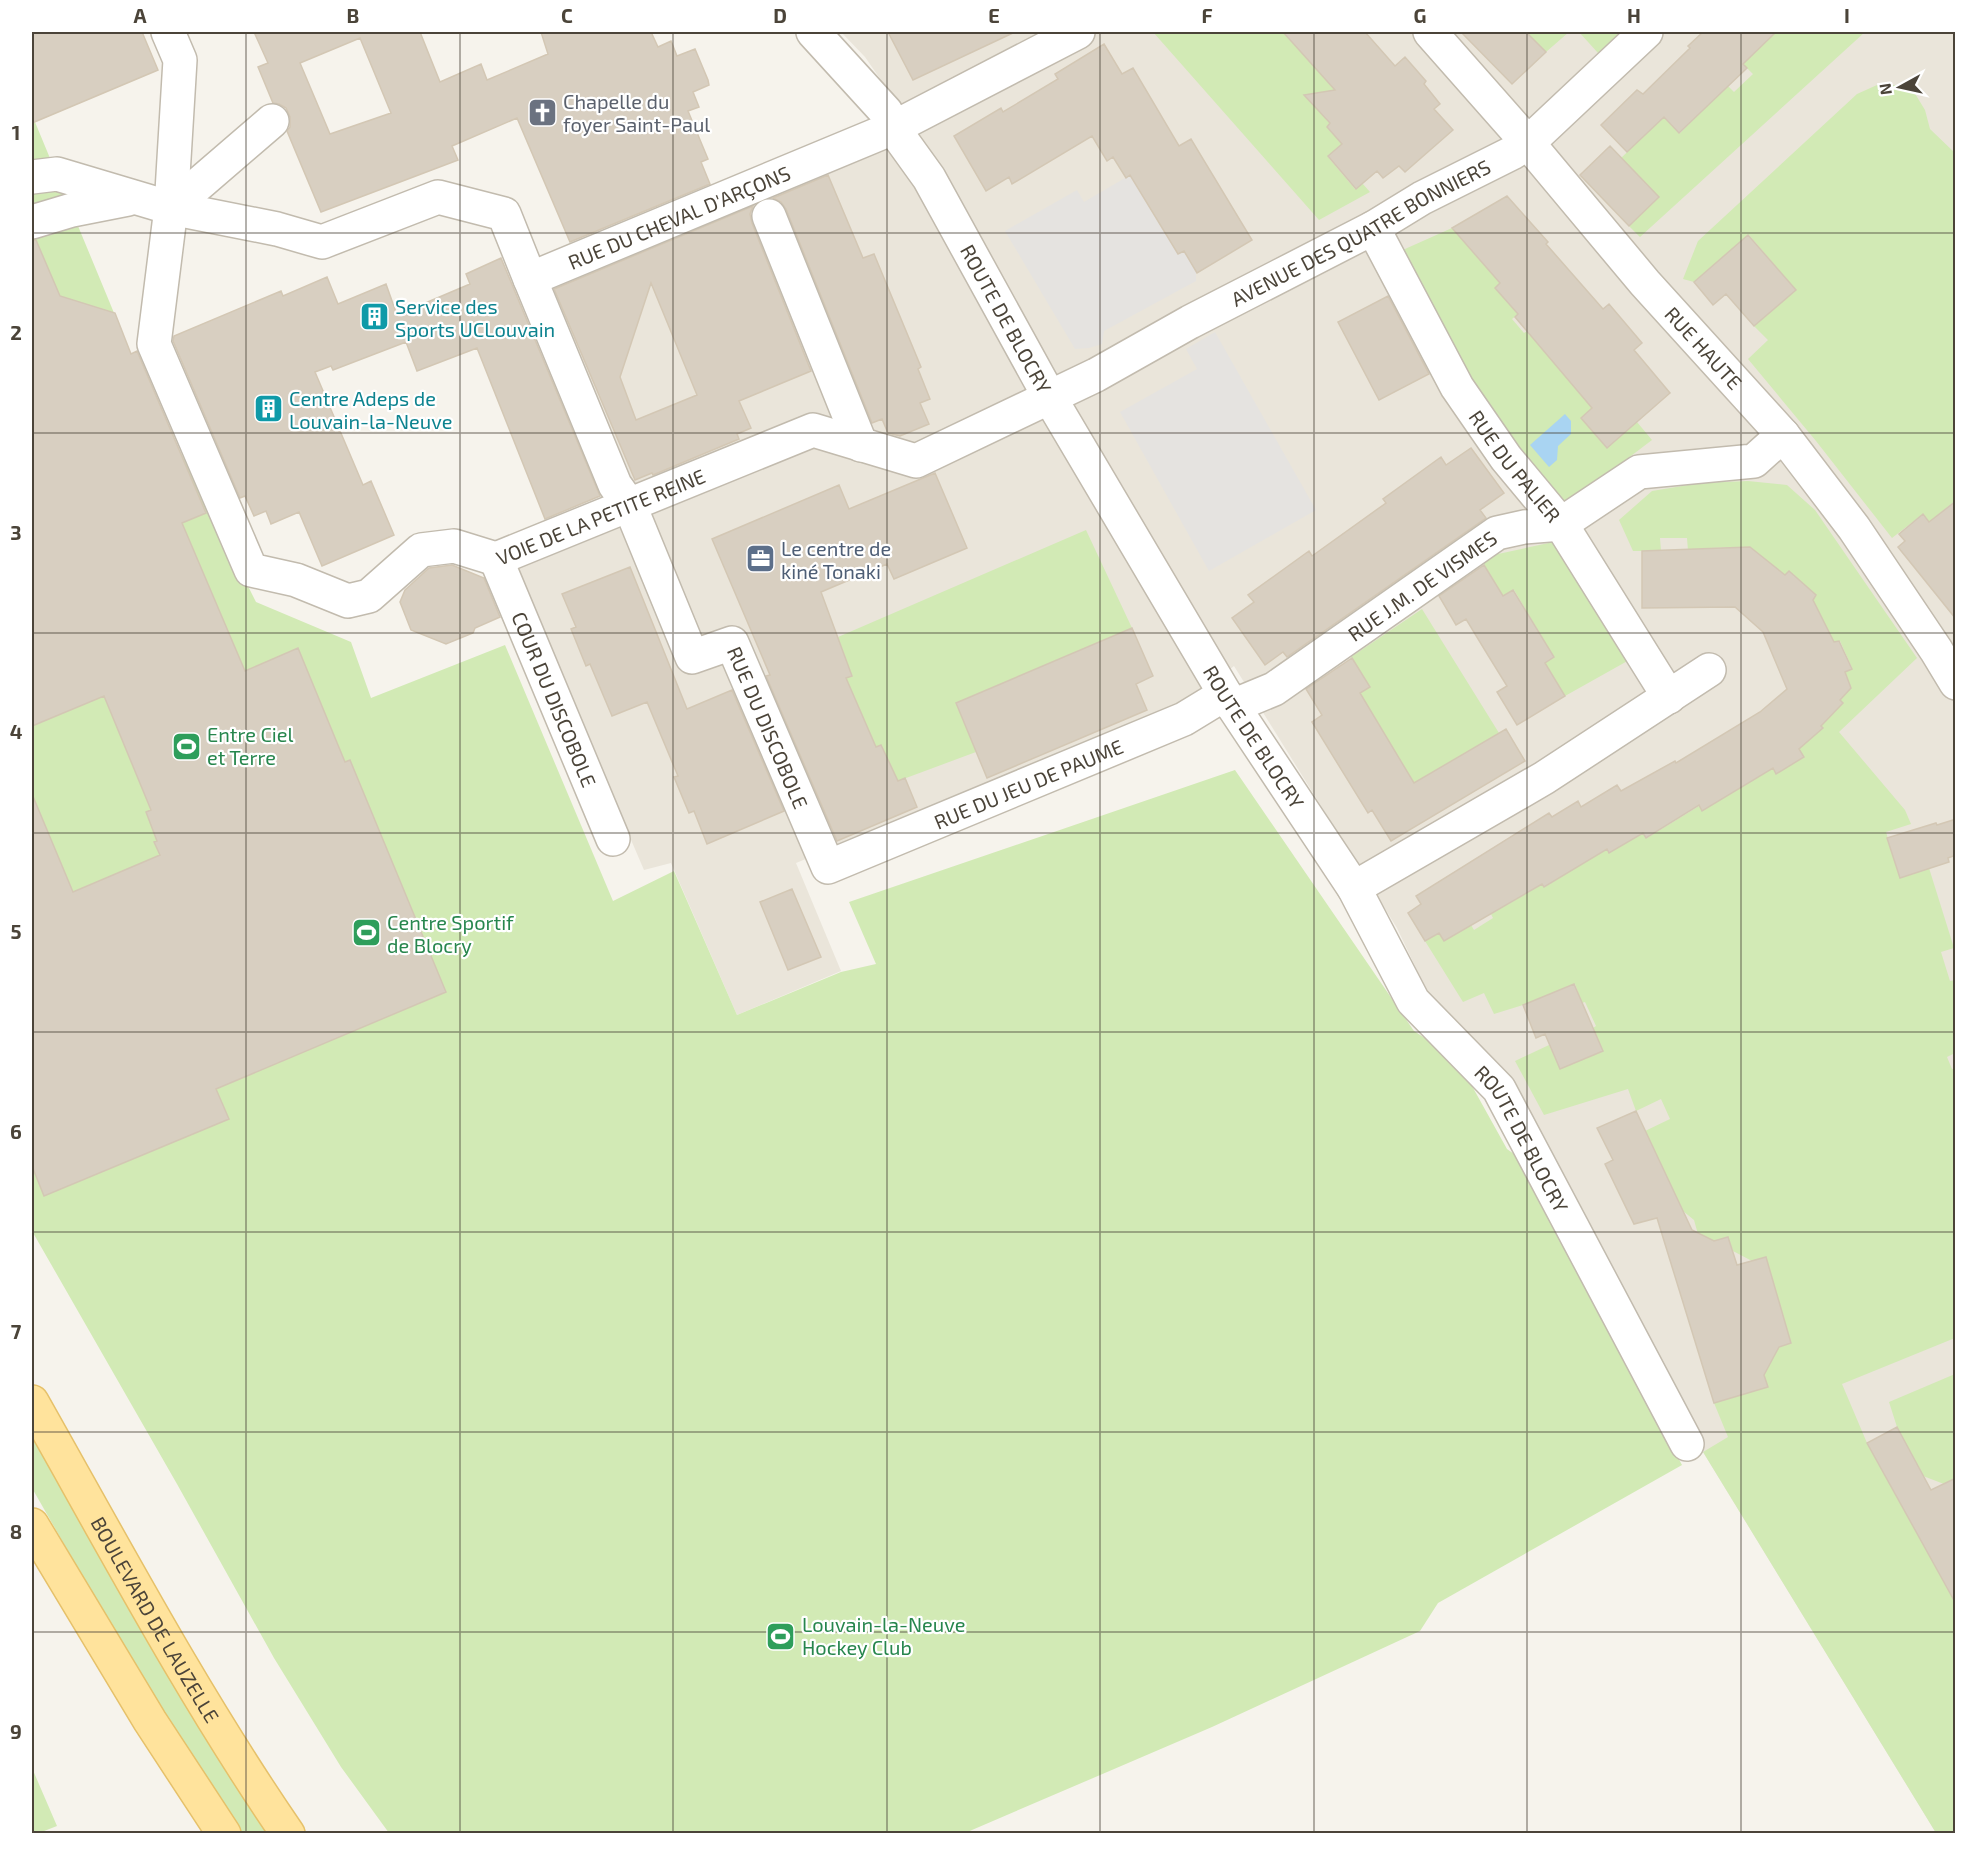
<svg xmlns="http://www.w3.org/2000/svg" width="1987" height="1865" font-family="'Exo 2',sans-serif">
  <rect width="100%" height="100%" fill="#f6f3ec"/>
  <path fill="#eae5da" d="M 841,32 L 1955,32 L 1955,1833 L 1936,1833 L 1703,1452 L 1499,1066 L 1433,1004 L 1397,928 L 1234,666 L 1188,702 L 796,863 L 841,971 L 737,1015 L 671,863 L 644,870 L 515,570 L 635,522 L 538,288 L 899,106 L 865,57 Z"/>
  <path fill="#d2eab5" d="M 32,32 L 142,32 L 158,70 L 35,122 L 131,354 L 256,602 L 351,642 L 371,698 L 505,645 L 613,901 L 674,871 L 737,1015 L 841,972 L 876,964 L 849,902 L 1235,770 L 1414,1031 L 1457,1059 L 1507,1149 L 1521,1159 L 1682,1465 L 1438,1603 L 1420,1631 L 1212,1727 L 965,1833 L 389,1833 L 341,1767 L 274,1658 L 177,1484 L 32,1231 Z
    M 1153,32 L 1283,32 L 1305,56 L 1343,83 L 1333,91 L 1304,95 L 1330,123 L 1327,127 L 1342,144 L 1328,157 L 1355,189 L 1362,183 L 1370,192 L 1319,220 Z
    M 1526,32 L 1569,32 L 1546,52 Z
    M 1579,32 L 1621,32 L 1598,53 Z
    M 1776,32 L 1865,32 L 1640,237 L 1629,226 L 1659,197 L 1621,158 L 1664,117 L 1680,133 L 1694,119 L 1690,115 L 1724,82 L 1734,92 L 1753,74 L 1743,64 Z
    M 1877,85 L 1902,85 L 1914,92 L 1925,110 L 1930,129 L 1955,153 L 1955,501 L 1929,522 L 1923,514 L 1892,538 L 1816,441 L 1748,359 L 1768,340 L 1754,326 L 1796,290 L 1749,235 L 1694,282 L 1683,279 L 1698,241 L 1857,94 Z
    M 1452,228 L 1500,283 L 1518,314 L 1512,319 L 1524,333 L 1530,329 L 1592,408 L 1581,418 L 1607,448 L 1637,422 L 1652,440 L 1565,506 L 1485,410 L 1396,253 Z
    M 1748,481 L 1787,485 L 1815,510 L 1917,658 L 1839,732 L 1905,810 L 1911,824 L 1886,832 L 1900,877 L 1929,868 L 1954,948 L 1941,952 L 1950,981 L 1956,980 L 1955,1053 L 1947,1057 L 1952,1069 L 1956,1068 L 1955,1338 L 1842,1384 L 1867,1443 L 1939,1573 L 1955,1565 L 1955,1833 L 1936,1833 L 1703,1452 L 1728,1437 L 1714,1403 L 1768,1387 L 1764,1375 L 1779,1347 L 1791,1343 L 1766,1257 L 1752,1261 L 1733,1251 L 1728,1237 L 1701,1245 L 1694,1220 L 1683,1211 L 1645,1131 L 1670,1119 L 1661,1099 L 1636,1111 L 1628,1089 L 1544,1115 L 1515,1061 L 1549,1045 L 1560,1069 L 1603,1051 L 1593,1028 L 1596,1026 L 1585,1002 L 1582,1003 L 1575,984 L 1523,1005 L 1494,1014 L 1484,993 L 1463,1002 L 1425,941 L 1439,933 L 1444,941 L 1471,925 L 1474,930 L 1493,918 L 1490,912 L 1505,902 L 1507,905 L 1542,884 L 1545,887 L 1580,865 L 1604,845 L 1609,853 L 1643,833 L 1647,838 L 1699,806 L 1702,810 L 1773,768 L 1776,774 L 1804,757 L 1799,749 L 1822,729 L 1821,726 L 1843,703 L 1840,700 L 1851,688 L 1845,672 L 1852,668 L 1840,641 L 1834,642 L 1812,601 L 1816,595 L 1789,571 L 1785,575 L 1750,547 L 1707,548 L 1707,551 L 1688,551 L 1687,538 L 1660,538 L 1661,551 L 1633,551 L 1619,520 L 1652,491 L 1700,483 Z
    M 1086,530 L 1132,628 L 956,703 L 976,752 L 898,781 L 881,745 L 876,747 L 846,678 L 852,676 L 838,637 Z
    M 1558,541 L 1631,659 L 1565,696 L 1545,663 L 1554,657 L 1514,590 L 1503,596 L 1482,561 L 1484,557 Z
    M 1422,609 L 1499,733 L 1415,784 L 1359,693 L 1370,687 L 1351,657 Z
    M 1955,1374 L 1955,1481 L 1954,1479 L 1944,1484 L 1923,1476 L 1897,1427 L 1889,1402 Z
    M 32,1424 L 273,1833 L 240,1833 L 124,1649 L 32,1488 Z
    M 32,1768 L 57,1826 L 39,1833 L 32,1833 Z"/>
  <path fill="#e5e3e0" d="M 1137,171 L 1143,197 L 1178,254 L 1184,250 L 1196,270 L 1196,281 L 1104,331 L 1102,344 L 1089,348 L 1075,349 L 1005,231 L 1077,190 L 1084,202 Z
    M 1215,332 L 1316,510 L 1209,571 L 1120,412 L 1197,369 L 1186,349 Z"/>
  <path fill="#a9d4f2" d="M 1565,414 L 1571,421 L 1571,434 L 1558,446 L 1557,460 L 1549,467 L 1530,445 Z"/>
  <path fill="#d8cfc1" stroke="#d3c7b4" stroke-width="1.5" fill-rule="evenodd" d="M 32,32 L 142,32 L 158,70 L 32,123 Z
    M 254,32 L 420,32 L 440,82 L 481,64 L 487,80 L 548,54 L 541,32 L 651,32 L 658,47 L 671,41 L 677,56 L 695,49 L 708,80 L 709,85 L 693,92 L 699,107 L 688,111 L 708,159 L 701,162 L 710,184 L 570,242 L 517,118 L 452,146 L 458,160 L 321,212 L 287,131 L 290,127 L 290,117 L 286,108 L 279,104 L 273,103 L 258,67 L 268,63 ZM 360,38 L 391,113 L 330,134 L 300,63 Z
    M 888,32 L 1015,32 L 913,80 Z
    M 1283,32 L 1365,32 L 1395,66 L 1405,57 L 1426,81 L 1424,84 L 1440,104 L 1434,109 L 1453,130 L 1405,172 L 1399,166 L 1383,178 L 1377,171 L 1356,189 L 1328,156 L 1342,144 L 1327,127 L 1330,123 L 1304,95 L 1335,90 Z
    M 1461,32 L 1526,32 L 1546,52 L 1512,84 Z
    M 1703,32 L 1776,32 L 1743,64 L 1747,68 L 1679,133 L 1664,117 L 1627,152 L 1601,125 L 1637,90 L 1643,94 L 1690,48 L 1688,46 Z
    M 1104,44 L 1122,74 L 1133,68 L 1179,146 L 1191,139 L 1252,240 L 1197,273 L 1184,251 L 1178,254 L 1130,175 L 1126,178 L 1113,157 L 1107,161 L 1092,136 L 1012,184 L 1009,177 L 986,191 L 954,136 L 1001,108 L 1003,112 L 1058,79 L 1055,74 Z
    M 1610,146 L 1659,197 L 1629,226 L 1580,175 Z
    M 828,175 L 863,258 L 874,254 L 921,367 L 918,369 L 930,399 L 920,403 L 929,424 L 900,436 L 888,433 L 882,419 L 872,423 L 786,209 L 781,202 L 773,198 Z
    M 1507,196 L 1548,242 L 1546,244 L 1603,309 L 1609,304 L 1642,343 L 1634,350 L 1670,393 L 1607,448 L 1581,418 L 1592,408 L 1515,317 L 1518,314 L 1495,288 L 1500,283 L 1452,228 Z
    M 753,206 L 750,214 L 752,223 L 811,371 L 739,401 L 751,428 L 737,434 L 739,439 L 653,475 L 652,473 L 635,480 L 554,289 ZM 651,283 L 697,395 L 636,420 L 620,377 Z
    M 1748,235 L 1796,290 L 1754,326 L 1726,294 L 1713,305 L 1694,282 Z
    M 32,240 L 36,240 L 60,296 L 115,313 L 131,354 L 137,351 L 206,513 L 182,523 L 245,671 L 298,648 L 345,762 L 350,760 L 446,992 L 216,1089 L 229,1119 L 44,1196 L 32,1166 L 32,794 L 73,892 L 160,855 L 154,842 L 157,841 L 146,812 L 151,810 L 104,696 L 32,726 Z
    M 501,258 L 600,496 L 545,519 L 477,348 L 417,371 L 406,342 L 333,370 L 331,366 L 315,372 L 363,485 L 371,481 L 394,535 L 322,566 L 299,512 L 271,524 L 266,511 L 254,516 L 245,496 L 240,498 L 173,341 L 174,336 L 281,291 L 283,296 L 327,277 L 338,304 L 386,284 L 397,315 L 470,284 L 466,274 Z
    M 1388,296 L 1429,374 L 1379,400 L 1338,322 Z
    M 1471,448 L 1504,493 L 1480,510 L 1486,518 L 1287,657 L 1283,652 L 1265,665 L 1232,618 L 1254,602 L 1248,595 L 1309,551 L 1312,556 L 1386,503 L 1383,499 L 1441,457 L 1446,465 Z
    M 935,473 L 967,548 L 894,579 L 887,564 L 821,592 L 852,676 L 846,678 L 876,747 L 881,745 L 898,781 L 905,778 L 917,807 L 837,841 L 766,676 L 770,675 L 712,539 L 839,485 L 849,509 Z
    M 1956,501 L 1956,619 L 1898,547 L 1905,541 L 1899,534 L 1923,514 L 1929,522 Z
    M 1750,547 L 1785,575 L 1789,571 L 1816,595 L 1813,600 L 1834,642 L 1839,641 L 1852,669 L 1845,672 L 1851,688 L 1840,700 L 1843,703 L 1821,726 L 1823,728 L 1799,749 L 1804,757 L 1776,774 L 1773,768 L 1702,811 L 1699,805 L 1646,838 L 1643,833 L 1609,853 L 1607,849 L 1544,887 L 1542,884 L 1444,941 L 1439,933 L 1425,941 L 1408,913 L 1421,904 L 1416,896 L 1549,813 L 1552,817 L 1578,801 L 1581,807 L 1617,785 L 1621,791 L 1675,761 L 1676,763 L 1760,712 L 1787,689 L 1763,632 L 1735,607 L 1642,608 L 1642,551 Z
    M 452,565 L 484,578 L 500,617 L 475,628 L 473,633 L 446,644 L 411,630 L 400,602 L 405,590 L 429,568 Z
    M 1484,565 L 1503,596 L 1513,590 L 1554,657 L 1545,663 L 1565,696 L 1517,725 L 1497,692 L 1507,686 L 1486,652 L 1466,619 L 1456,625 L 1439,596 Z
    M 630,567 L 687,709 L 732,690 L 784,811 L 707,844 L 694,811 L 689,813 L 674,777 L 678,776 L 647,702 L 612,716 L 590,664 L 586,666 L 571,629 L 576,627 L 562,594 Z
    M 1132,628 L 1153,676 L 1136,684 L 1147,710 L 987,778 L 956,703 Z
    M 1352,658 L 1370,687 L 1360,693 L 1414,783 L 1506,729 L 1525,761 L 1391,841 L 1372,810 L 1368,813 L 1312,722 L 1322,715 L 1306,689 Z
    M 1956,819 L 1956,855 L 1948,858 L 1949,862 L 1900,878 L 1887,838 L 1936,823 L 1937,825 Z
    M 792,889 L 821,957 L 788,970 L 760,902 Z
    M 1574,984 L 1603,1051 L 1560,1069 L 1545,1034 L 1536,1038 L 1523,1005 Z
    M 1636,1111 L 1692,1230 L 1714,1241 L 1728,1237 L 1737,1265 L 1766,1257 L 1791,1343 L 1779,1347 L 1764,1375 L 1768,1387 L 1714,1403 L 1657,1218 L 1634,1224 L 1605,1164 L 1613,1160 L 1597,1128 Z
    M 1897,1427 L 1931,1490 L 1956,1478 L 1956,1604 L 1867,1443 Z"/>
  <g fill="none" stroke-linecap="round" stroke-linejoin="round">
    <defs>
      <g id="minor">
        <path id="s1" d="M 168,32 L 180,60 L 171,208 L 154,344 L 251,570 L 296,580 L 348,601 L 369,596 L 421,550 L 454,546 L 496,559 L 813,430 L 916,461 L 1096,375 L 1190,322 L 1373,228 L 1422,198 L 1512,153 L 1528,143 L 1646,32"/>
        <path id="s2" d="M 813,32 L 886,112 L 893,128 L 929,178 L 1050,398 L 1225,694 L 1354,888 L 1413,1001 L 1499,1089 L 1687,1444"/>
        <path id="s3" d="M 1430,32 L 1528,143 L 1645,283 L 1783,435 L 1854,528 L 1936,650 L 1956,683"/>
        <path id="s4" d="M 32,177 L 57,174 L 171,208 L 277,229 L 322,242 L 438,197 L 504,214 L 530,279 L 893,128 L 1078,32"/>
        <path d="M 171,208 L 272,121"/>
        <path d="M 769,216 L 861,445"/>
        <path d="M 32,222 L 72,210 L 128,199"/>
        <path id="s5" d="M 1373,228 L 1457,387 L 1506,458 L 1561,524 L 1669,697"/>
        <path id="s6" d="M 530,279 L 615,485 L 630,506 L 692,657 L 732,643 L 828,867 L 1184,719 L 1225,694"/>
        <path id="s7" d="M 496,559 L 613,839"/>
        <path id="s8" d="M 1233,706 L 1274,689 L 1497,533 L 1524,527 L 1561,524 L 1639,472 L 1754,461 L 1783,435"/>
        <path d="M 1354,888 L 1544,778 L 1709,670"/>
      </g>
      <g id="major">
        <path id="s9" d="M 32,1402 C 114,1547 193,1696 288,1834"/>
        <path d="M 32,1525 L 150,1721 L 224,1834"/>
      </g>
    </defs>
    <use href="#minor" stroke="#c2bbae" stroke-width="36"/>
    <use href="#major" stroke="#e6c16a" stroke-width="36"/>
    <use href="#minor" stroke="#fff" stroke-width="33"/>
    <use href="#major" stroke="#ffe39c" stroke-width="33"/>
  </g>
  <path fill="none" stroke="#4b4439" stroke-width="1.5" stroke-opacity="0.55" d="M 246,32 L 246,1834M 460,32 L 460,1834M 673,32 L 673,1834M 887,32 L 887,1834M 1100,32 L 1100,1834M 1314,32 L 1314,1834M 1527,32 L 1527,1834M 1741,32 L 1741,1834M 32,233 L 1956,233M 32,433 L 1956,433M 32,633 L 1956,633M 32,833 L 1956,833M 32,1032 L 1956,1032M 32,1232 L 1956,1232M 32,1432 L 1956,1432M 32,1632 L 1956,1632"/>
  <defs>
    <symbol id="church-square" viewBox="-11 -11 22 22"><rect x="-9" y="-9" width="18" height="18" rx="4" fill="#6b7280" stroke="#fff"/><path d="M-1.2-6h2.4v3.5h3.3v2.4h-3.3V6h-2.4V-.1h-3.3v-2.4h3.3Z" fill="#fff"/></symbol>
    <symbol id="building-square" viewBox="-11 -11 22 22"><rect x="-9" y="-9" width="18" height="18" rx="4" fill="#0f9aa8" stroke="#fff"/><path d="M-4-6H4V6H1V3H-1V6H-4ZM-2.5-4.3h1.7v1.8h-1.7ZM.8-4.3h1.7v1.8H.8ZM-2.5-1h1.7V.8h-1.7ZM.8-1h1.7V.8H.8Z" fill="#fff"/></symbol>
    <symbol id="office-square" viewBox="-11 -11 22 22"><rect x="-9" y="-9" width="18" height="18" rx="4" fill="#5c6f8a" stroke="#fff"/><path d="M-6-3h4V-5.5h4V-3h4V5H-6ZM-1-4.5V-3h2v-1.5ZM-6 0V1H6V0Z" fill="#fff"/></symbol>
    <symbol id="stadium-square" viewBox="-11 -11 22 22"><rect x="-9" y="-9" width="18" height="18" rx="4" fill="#2e9e5b" stroke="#fff"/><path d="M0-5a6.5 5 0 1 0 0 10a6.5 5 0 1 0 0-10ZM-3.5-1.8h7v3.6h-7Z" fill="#fff"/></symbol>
  </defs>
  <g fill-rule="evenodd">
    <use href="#church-square" x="526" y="96" width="33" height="33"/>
    <use href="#building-square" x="358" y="300" width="33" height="33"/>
    <use href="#building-square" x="252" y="392" width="33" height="33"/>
    <use href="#office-square" x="744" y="542" width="33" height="33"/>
    <use href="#stadium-square" x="170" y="730" width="33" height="33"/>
    <use href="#stadium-square" x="350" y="916" width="33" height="33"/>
    <use href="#stadium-square" x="764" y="1620" width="33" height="33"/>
  </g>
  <g text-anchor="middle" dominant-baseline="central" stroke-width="4.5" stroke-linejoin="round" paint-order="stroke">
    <g font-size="20" fill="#5b616d" stroke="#fff" text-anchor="start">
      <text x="563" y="101">Chapelle du<tspan x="563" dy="23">foyer Saint-Paul</tspan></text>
    </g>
    <g font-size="20" fill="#4b4439" stroke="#fff">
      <text stroke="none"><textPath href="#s4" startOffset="723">RUE DU CHEVAL D'ARÇONS</textPath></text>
      <text stroke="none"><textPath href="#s1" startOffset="1782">AVENUE DES QUATRE BONNIERS</textPath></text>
      <text stroke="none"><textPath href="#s2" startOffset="348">ROUTE DE BLOCRY</textPath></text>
      <text stroke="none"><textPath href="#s3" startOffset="418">RUE HAUTE</textPath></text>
      <text stroke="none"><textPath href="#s5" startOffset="278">RUE DU PALIER</textPath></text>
      <text stroke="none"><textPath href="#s1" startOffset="945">VOIE DE LA PETITE REINE</textPath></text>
      <text stroke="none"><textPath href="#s8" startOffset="225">RUE J.M. DE VISMES</textPath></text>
      <text stroke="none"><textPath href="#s7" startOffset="152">COUR DU DISCOBOLE</textPath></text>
      <text stroke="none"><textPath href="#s6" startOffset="546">RUE DU DISCOBOLE</textPath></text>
      <text stroke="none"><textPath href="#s2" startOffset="834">ROUTE DE BLOCRY</textPath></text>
      <text stroke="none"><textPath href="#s6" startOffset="915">RUE DU JEU DE PAUME</textPath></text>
      <text stroke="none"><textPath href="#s2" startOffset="1320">ROUTE DE BLOCRY</textPath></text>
      <text stroke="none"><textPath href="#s9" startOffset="250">BOULEVARD DE LAUZELLE</textPath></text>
    </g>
    <g font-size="20" fill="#0d838f" stroke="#fff" text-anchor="start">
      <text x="395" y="306">Service des<tspan x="395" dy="23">Sports UCLouvain</tspan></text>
      <text x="289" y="398">Centre Adeps de<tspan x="289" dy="23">Louvain-la-Neuve</tspan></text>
    </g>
    <g font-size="20" fill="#4e5e75" stroke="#fff" text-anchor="start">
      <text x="781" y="548">Le centre de<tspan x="781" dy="23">kiné Tonaki</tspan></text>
    </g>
    <g font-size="20" fill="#27864d" stroke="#fff" text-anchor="start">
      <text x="207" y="734">Entre Ciel<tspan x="207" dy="23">et Terre</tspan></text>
      <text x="387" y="922">Centre Sportif<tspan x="387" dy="23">de Blocry</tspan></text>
      <text x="802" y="1624">Louvain-la-Neuve<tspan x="802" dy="23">Hockey Club</tspan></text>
    </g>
  </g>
  <rect width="1987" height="1865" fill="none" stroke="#ffffff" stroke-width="66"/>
  <g transform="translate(1900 87) rotate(262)" stroke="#ffffff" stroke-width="4.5" paint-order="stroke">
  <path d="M0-4.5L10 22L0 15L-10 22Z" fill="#4b4439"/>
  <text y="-9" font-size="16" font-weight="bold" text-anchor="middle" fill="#4b4439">N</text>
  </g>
  <rect x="33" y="33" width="1921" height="1799" fill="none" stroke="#4b4439" stroke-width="2"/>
  <g font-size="20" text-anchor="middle" font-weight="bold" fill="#4b4439">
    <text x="140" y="23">A</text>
    <text x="353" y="23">B</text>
    <text x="567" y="23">C</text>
    <text x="780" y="23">D</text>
    <text x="994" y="23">E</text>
    <text x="1207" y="23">F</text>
    <text x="1420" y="23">G</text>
    <text x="1634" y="23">H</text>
    <text x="1847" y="23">I</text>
    <text x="16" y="140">1</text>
    <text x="16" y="340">2</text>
    <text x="16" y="540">3</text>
    <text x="16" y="739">4</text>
    <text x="16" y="939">5</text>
    <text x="16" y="1139">6</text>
    <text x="16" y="1339">7</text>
    <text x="16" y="1539">8</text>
    <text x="16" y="1739">9</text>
  </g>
</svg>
